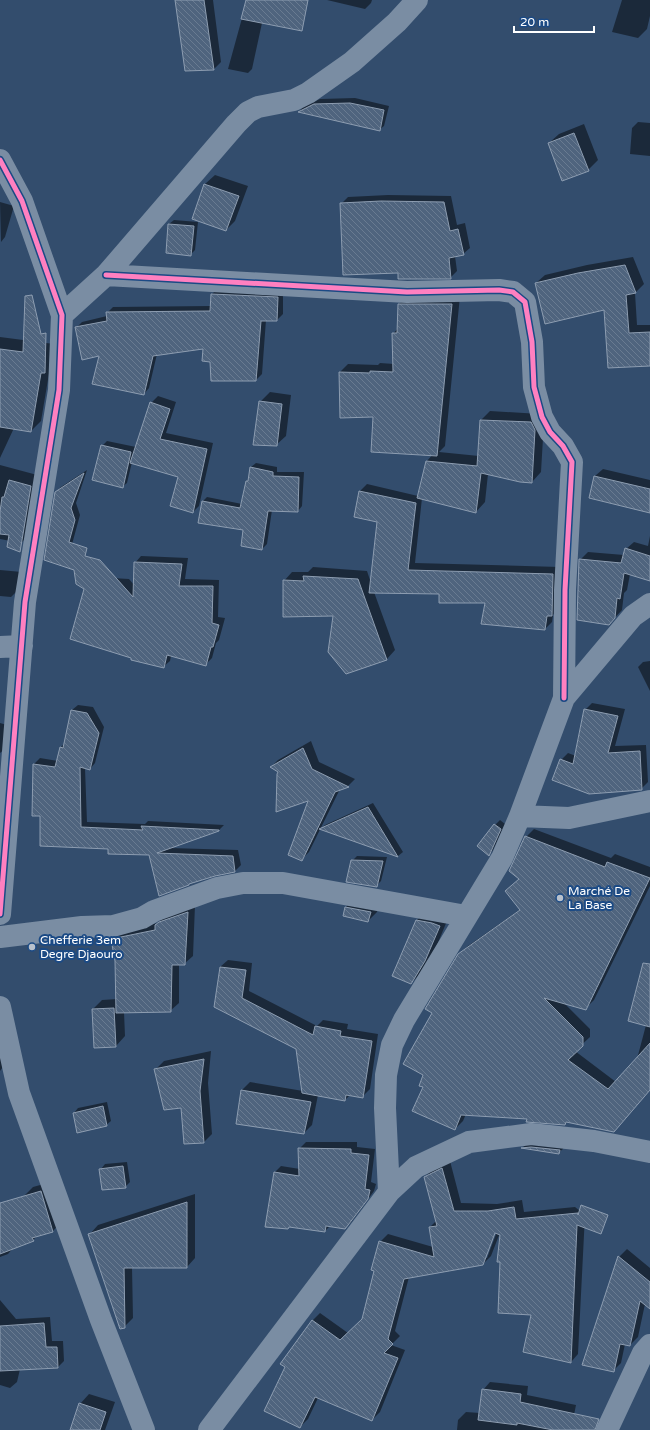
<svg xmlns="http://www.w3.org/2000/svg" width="650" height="1430" font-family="'Varela Round',sans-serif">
  <defs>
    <pattern id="building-back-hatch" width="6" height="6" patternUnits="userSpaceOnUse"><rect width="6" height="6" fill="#4f647e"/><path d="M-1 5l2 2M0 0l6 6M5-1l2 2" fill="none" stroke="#697b91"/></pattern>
  </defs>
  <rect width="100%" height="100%" fill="#334d6d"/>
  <path fill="#0007" fill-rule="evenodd" d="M 178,0 L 213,0 L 221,62 L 214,69 Z
    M 247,0 L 267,0 L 252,69 L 248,73 L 228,69 Z
    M 327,0 L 372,0 L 371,3 L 365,9 Z
    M 622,0 L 650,0 L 650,16 L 647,29 L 638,38 L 612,32 Z
    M 355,98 L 389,106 L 384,126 L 379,130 L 300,111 L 303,107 L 320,99 Z
    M 638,122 L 650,123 L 650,156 L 630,154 L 632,128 Z
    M 584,124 L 598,160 L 588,170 L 549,143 L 559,134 Z
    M 215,175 L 248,186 L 235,221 L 226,230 L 193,218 L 205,184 Z
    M 388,195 L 451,196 L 457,225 L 465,223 L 470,248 L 463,254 L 455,256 L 457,271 L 450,278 L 399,272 L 341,204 L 348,197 Z
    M 0,202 L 14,206 L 5,237 L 1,242 Z
    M 174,220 L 198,222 L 195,250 L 190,255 L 169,224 Z
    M 633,257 L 644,284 L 635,293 L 637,325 L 650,325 L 650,365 L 605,309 L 536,283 L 545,275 L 587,265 Z
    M 217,289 L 283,292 L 283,314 L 277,320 L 266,320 L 262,374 L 256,380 L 211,361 L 204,348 L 157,354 L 149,388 L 144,394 L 101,355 L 76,328 L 82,322 L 107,316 L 107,313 L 113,307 L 211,306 L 212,294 Z
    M 407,296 L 460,296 L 445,446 L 439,452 L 479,456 L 481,420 L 490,411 L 540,414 L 544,421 L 541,472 L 532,482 L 521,481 L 488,474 L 485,502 L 476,512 L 422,498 L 415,563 L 560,567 L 559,608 L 553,615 L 552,622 L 545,629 L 487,602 L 440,593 L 374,592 L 395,650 L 387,659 L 346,673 L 334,615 L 284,581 L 292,572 L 308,572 L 313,567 L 367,571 L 371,583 L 378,522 L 360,491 L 367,484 L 418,496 L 427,461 L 433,454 L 374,416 L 340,372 L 348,364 L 378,365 L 380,363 L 394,364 L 393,334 L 398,328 L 399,304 Z
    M 0,337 L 54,344 L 41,421 L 31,431 L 14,428 L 0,458 Z
    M 270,392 L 291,395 L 286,436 L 276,445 L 260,402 Z
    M 158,396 L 176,402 L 166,433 L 213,443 L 199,506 L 193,512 L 180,476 L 132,462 L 127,483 L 122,487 L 102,446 L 107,441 L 136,447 L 151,403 Z
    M 256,463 L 277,467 L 277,472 L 304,472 L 302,506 L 298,511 L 272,510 L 267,544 L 262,549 L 244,529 L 202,502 L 207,497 L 242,504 L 247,481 L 250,478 L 251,467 Z
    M 0,465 L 41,476 L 31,533 L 21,543 L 0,539 Z
    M 603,469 L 650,480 L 650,512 L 590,498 L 595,476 Z
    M 87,470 L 76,503 L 80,515 L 71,548 L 66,552 L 56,492 L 61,487 Z
    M 650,536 L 650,579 L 630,574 L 627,590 L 624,593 L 622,610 L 609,624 L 580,560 L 588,552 L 624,555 L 626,549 L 634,542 L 648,546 Z
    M 141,556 L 188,558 L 185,579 L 219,580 L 218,617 L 225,618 L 219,640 L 216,643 L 212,658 L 205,665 L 171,656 L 170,661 L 163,667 L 94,577 L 129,579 L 134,585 L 135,563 Z
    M 0,570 L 22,572 L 18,590 L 11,597 L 0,596 Z
    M 650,661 L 650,691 L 638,667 L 643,662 Z
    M 592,703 L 625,709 L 615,746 L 646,745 L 648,782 L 641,789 L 589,793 L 561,760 L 568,753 L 576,756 L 585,710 Z
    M 78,705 L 93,707 L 104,727 L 95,763 L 90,769 L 85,768 L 87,822 L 145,824 L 148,821 L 224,825 L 218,831 L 169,848 L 238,850 L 241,865 L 235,871 L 214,875 L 150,854 L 109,848 L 41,815 L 33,815 L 34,764 L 40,758 L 58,761 L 61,747 L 65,743 L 72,710 Z
    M 0,723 L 7,725 L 6,748 L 0,753 Z
    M 311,741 L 319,762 L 355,779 L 348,786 L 340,789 L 309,852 L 301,860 L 309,799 L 279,772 L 271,767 L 278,760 Z
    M 373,803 L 403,852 L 398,856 L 321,829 L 325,825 Z
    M 500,820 L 505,824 L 493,850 L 489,854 L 495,825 Z
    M 534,829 L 611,858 L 615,854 L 650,867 L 650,886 L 594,1000 L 586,1008 L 564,1003 L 590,1029 L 590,1037 L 575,1051 L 616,1082 L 637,1059 L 650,1010 L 650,1090 L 567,1122 L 565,1124 L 528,1118 L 466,1114 L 463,1121 L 455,1129 L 424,1086 L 424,1075 L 434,1013 L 459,955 L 468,946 L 521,909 L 520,879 L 526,837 Z
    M 357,856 L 387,857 L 381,881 L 376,886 L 352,861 Z
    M 355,898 L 380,902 L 377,912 L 368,921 L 346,907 Z
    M 195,905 L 193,956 L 184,964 L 179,964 L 179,1003 L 170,1011 L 124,1012 L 125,1036 L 116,1046 L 93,1009 L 102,1000 L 117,999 L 116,961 L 112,939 L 120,931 L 158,923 L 164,917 Z
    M 427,911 L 449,916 L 435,950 L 420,974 L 411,983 L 417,920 Z
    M 228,960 L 252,963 L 249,991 L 317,1026 L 323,1020 L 348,1024 L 347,1029 L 378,1034 L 370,1089 L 362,1097 L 350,1095 L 345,1100 L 318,1095 L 312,1125 L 304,1133 L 242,1090 L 250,1082 L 303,1091 L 297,1049 L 215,1006 L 220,967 Z
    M 0,1041 L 3,1067 L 0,1071 Z
    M 211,1051 L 208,1083 L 212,1134 L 204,1142 L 182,1106 L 155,1070 L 164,1061 Z
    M 107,1102 L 111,1121 L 106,1125 L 74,1113 L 78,1108 Z
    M 306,1142 L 357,1142 L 357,1147 L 375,1149 L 371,1182 L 376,1184 L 374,1191 L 351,1222 L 345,1228 L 330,1226 L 325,1231 L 275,1172 L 281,1166 L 300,1169 L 299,1149 Z
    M 527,1144 L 564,1145 L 563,1149 L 558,1153 L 523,1147 Z
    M 450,1161 L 461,1203 L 497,1204 L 522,1200 L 524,1212 L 575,1207 L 585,1215 L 578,1354 L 571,1362 L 532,1314 L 501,1261 L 501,1230 L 491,1256 L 483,1264 L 409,1277 L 395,1331 L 400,1336 L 391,1345 L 405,1350 L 380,1412 L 372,1420 L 318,1398 L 308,1419 L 300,1427 L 312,1321 L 320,1313 L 348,1333 L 363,1319 L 376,1270 L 380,1242 L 388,1234 L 433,1247 L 430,1227 L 436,1221 L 425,1177 L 433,1169 ZM 496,1228 L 498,1229 L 487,1258 L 485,1258 Z
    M 127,1162 L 130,1182 L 125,1187 L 101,1169 L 105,1164 Z
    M 51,1182 L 62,1221 L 53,1231 L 38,1235 L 33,1240 L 14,1247 L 8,1254 L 0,1257 L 0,1227 L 23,1197 L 33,1187 Z
    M 195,1194 L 195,1258 L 187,1267 L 132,1267 L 133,1318 L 124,1327 L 90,1234 L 98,1225 Z
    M 627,1249 L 650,1268 L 650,1308 L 645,1304 L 638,1337 L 630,1345 L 625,1344 L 621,1363 L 613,1371 L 619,1257 Z
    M 0,1300 L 16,1319 L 50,1317 L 52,1341 L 63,1341 L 64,1361 L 57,1368 L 20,1369 L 17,1382 L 10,1388 L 0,1385 Z
    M 490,1382 L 528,1386 L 527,1395 L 576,1405 L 571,1430 L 457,1430 L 458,1420 L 466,1412 L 480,1413 L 483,1390 Z
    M 89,1394 L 115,1402 L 105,1430 L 71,1430 L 80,1404 Z"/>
  <path fill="url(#building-back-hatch)" stroke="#8d9db1" d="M 175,0 L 204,0 L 214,70 L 185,71 Z
    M 246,0 L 308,0 L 302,31 L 241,19 Z
    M 350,103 L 384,110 L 380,131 L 298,112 L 314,104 Z
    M 574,133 L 589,171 L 562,181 L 548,143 Z
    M 204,184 L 239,196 L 226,231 L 192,219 Z
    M 381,201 L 444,202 L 450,231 L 458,229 L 464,255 L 449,258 L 451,279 L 398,279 L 398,273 L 343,275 L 340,203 Z
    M 168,224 L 194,226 L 191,256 L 166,253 Z
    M 625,265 L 636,293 L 626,295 L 629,333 L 650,332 L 650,366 L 608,368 L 604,310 L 545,324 L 535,283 L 578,273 Z
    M 211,294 L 278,297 L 277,321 L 261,321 L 256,381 L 211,381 L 210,362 L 202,361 L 203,349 L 153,356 L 144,395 L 92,384 L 99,356 L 82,360 L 75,327 L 107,321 L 106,312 L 210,311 Z
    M 32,295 L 41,334 L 46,333 L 45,373 L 41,373 L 31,432 L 0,427 L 0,349 L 23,352 L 25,296 Z
    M 398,304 L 452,304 L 437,456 L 371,452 L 373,417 L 340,418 L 339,372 L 370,373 L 370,371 L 393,372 L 392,333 L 397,333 Z
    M 259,401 L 282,404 L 277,446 L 253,445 Z
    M 150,402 L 170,409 L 160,439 L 207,449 L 193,513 L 170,506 L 178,477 L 130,463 Z
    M 480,420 L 531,422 L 535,430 L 532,483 L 520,482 L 481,473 L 476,513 L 417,498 L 426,461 L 477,466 Z
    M 101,445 L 131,452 L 123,488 L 92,480 Z
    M 250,467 L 273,472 L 273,476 L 299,477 L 298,512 L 268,511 L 262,550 L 241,546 L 243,530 L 198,523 L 202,501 L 240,508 L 246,481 L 248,481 Z
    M 84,473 L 71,508 L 75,520 L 69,542 L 87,548 L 85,556 L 100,560 L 133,597 L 134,562 L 182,564 L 179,586 L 213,586 L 212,623 L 219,625 L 213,647 L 211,647 L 206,666 L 167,655 L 164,668 L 131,660 L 131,658 L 70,639 L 84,589 L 76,584 L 74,570 L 44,560 L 55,492 Z
    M 594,476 L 650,489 L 650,513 L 589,498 Z
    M 9,480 L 31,486 L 20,552 L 7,547 L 9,535 L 0,534 L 0,512 L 2,497 L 4,497 Z
    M 359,491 L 416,503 L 408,570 L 553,574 L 552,616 L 547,616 L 545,630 L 481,624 L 485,603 L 439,603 L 439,594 L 369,593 L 377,522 L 354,517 Z
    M 625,548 L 650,556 L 650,581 L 624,573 L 620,599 L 617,598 L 615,618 L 609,625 L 577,620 L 579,559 L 621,563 Z
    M 303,576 L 358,579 L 387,660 L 346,674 L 328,652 L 333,616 L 283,617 L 283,580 L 304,581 Z
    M 584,709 L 618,716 L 608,753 L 640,751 L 642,790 L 589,794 L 552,780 L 560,759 L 573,764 Z
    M 71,710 L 87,713 L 99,733 L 90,770 L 80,767 L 81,827 L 143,830 L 141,826 L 219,830 L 219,831 L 157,853 L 233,856 L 235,872 L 215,876 L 189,884 L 189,885 L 159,896 L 149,855 L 108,854 L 108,849 L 40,846 L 40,816 L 32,816 L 33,764 L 55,767 L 60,747 L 63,748 Z
    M 303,748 L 312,769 L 349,787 L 335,792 L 302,861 L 288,855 L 308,801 L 276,812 L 277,774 L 278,772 L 270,767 Z
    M 368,807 L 398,857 L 319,829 Z
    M 494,824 L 501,829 L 489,856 L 477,846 Z
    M 525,836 L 605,867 L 607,862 L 650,878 L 586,1010 L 544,998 L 583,1037 L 583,1046 L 568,1060 L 608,1089 L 650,1043 L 650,1090 L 614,1132 L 566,1122 L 565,1125 L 526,1122 L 527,1119 L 461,1115 L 455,1130 L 412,1111 L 423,1087 L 419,1086 L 423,1075 L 403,1064 L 432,1013 L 425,1009 L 458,954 L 520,910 L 505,891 L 519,879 L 509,871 Z
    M 351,860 L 383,861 L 377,887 L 346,882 Z
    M 345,907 L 371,912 L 368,922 L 343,916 Z
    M 188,912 L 185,965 L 172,965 L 171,1012 L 116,1013 L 115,961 L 111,939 L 155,930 L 155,925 L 159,922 Z
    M 416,920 L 432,923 L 440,926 L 425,961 L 411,984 L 392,976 Z
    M 643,963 L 650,964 L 650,1027 L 628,1021 Z
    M 220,967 L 246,970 L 242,998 L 313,1035 L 315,1026 L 341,1031 L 340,1036 L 372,1041 L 363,1098 L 346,1095 L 345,1101 L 302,1093 L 296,1049 L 214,1007 Z
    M 114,1008 L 116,1047 L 94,1048 L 92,1009 Z
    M 204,1059 L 200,1091 L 204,1143 L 184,1144 L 181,1108 L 164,1110 L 154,1069 Z
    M 241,1090 L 311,1102 L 304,1134 L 236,1124 Z
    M 103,1106 L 107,1126 L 77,1133 L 73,1113 Z
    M 531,1147 L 560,1150 L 559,1154 L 521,1148 Z
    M 298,1148 L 351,1149 L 351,1153 L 369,1155 L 365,1189 L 370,1190 L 368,1199 L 345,1229 L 326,1226 L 325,1232 L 289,1227 L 288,1229 L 265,1227 L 274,1172 L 299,1176 Z
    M 123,1166 L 126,1188 L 102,1190 L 99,1169 Z
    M 442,1168 L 454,1211 L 488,1211 L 514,1207 L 516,1219 L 578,1213 L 578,1215 L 581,1205 L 608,1215 L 601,1234 L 577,1225 L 571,1363 L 523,1352 L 531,1315 L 498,1313 L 500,1262 L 497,1262 L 500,1235 L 495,1233 L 483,1265 L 404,1279 L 388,1339 L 393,1344 L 384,1353 L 398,1358 L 372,1421 L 315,1397 L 300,1428 L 264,1411 L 285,1367 L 280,1364 L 312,1320 L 340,1340 L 362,1319 L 374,1271 L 371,1270 L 379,1241 L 434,1257 L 429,1227 L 437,1226 L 424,1177 Z
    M 41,1191 L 53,1232 L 32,1238 L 34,1241 L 0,1254 L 0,1203 Z
    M 187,1202 L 187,1268 L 124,1268 L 125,1328 L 120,1329 L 88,1234 Z
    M 618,1256 L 650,1282 L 650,1309 L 640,1301 L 630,1346 L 620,1344 L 614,1372 L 582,1365 Z
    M 44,1323 L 46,1347 L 57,1347 L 58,1368 L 0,1371 L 0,1326 Z
    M 482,1389 L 521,1394 L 520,1402 L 599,1419 L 595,1430 L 553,1430 L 517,1423 L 517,1425 L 478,1420 Z
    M 79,1403 L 106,1412 L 100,1430 L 70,1430 Z"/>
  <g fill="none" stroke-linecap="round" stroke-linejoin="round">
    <path stroke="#7a8da3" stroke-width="22" d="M 0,160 L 22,201 L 62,315 L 59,390 L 25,602 L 0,914
      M 106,275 L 407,292 L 499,290 L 513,292 L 525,302 L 532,342 L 534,387 L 542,417 L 550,432 L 563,446 L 572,462 L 565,590 L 564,698
      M 62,315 L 106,275 L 236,124 L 248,112 L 258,107 L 294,100 L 308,93 L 352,62 L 397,22 L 417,0
      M 0,647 L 22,646
      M 520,816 L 569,818 L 650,801
      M 0,937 L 82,927 L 113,926 L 142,918 L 154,911 L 217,888 L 243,883 L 283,883 L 466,916
      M 0,1007 L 19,1093 L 101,1320 L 144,1430
      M 389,1192 L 385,1108 L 386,1075 L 392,1045 L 404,1020 L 502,858 L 520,816 L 564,698 L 633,616 L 650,604
      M 209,1430 L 389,1192 L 416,1167 L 469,1142 L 531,1134 L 594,1141 L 650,1152
      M 607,1430 L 643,1353 L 650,1345"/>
    <defs>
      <path id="cycleway" d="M 0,160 L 22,201 L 62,315 L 59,390 L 25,602 L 0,914
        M 106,275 L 407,292 L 499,290 L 513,292 L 525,302 L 532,342 L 534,387 L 542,417 L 550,432 L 563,446 L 572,462 L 565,590 L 564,698"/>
    </defs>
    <use href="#cycleway" stroke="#1b4a85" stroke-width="8"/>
    <use href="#cycleway" stroke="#ff80c0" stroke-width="5"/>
  </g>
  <g fill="#b8c1cc" stroke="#1b4a85" stroke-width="1.5">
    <circle cx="560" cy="898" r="4"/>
    <circle cx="32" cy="947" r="4"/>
  </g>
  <g text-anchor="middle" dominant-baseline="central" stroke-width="4" stroke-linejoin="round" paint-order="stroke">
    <g font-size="12" fill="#fff" stroke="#1b4a85" text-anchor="start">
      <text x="568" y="891">Marché De<tspan x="568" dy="14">La Base</tspan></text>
      <text x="40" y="940">Chefferie 3em<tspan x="40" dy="14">Degre Djaouro</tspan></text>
    </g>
  </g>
  <path d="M514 26v6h80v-6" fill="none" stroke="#ffffff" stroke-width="2"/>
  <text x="520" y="26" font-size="12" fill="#ffffff" stroke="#1b4a85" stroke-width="3" paint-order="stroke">20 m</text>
</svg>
